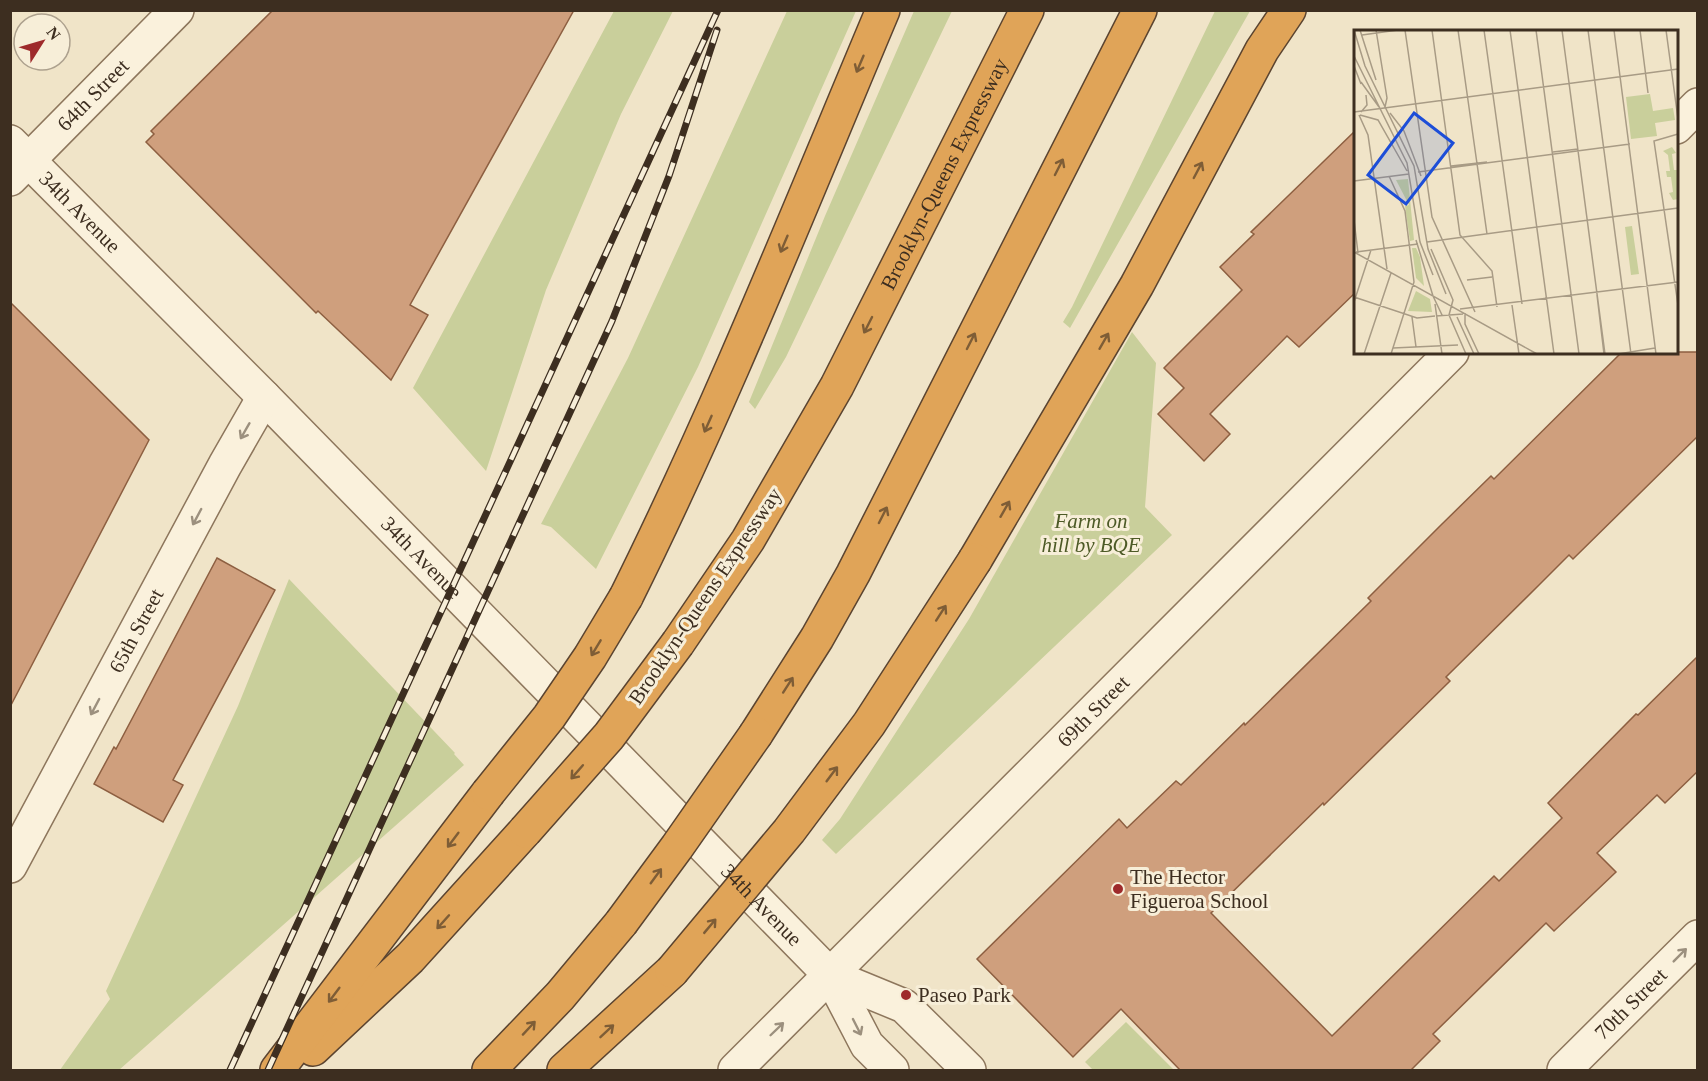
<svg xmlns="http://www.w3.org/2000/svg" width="1708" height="1081" font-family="Georgia,serif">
  <rect width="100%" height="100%" fill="#f0e4c8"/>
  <path fill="#c9cf9b" d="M 614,11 L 673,11 L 621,114 L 546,290 L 486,471 L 413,388 Z
    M 787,11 L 856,11 L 698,367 L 596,569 L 551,527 L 541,524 L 628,358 Z
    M 914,11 L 952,11 L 786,357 L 755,409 L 749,402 L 825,216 Z
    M 1215,11 L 1250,11 L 1070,328 L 1063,322 L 1072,307 Z
    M 1132,332 L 1156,363 L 1145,507 L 1172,535 L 836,854 L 822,840 L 840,819 L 969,619 Z
    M 289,579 L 455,753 L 454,754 L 464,765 L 119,1070 L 60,1070 L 110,999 L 106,991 L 238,706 Z
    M 1126,1022 L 1174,1070 L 1093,1070 L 1085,1062 Z"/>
  <path fill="#cf9f7d" stroke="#8d5f41" stroke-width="1.5" d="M 273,10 L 574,10 L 410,305 L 428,315 L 391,380 L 318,311 L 316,313 L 146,142 L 154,134 L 151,131 Z
    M 1356,130 L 1356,292 L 1299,347 L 1287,336 L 1210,414 L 1230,434 L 1204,461 L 1158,414 L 1184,388 L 1164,368 L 1242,290 L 1220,267 L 1254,234 L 1251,232 Z
    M 10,302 L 149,440 L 10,707 Z
    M 1622,352 L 1698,352 L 1698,436 L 1573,559 L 1569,555 L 1539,585 L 1446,677 L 1450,681 L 1324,805 L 1323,803 L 1211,913 L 1332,1036 L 1494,876 L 1499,881 L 1562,818 L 1548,803 L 1636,714 L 1638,715 L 1698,656 L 1698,771 L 1665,803 L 1657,795 L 1597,853 L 1616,872 L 1554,931 L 1546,923 L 1433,1034 L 1440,1041 L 1410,1071 L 1181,1071 L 1121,1009 L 1073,1057 L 977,959 L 1119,819 L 1127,828 L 1176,781 L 1181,785 L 1244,723 L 1245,725 L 1371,601 L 1368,598 L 1441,525 L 1491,476 L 1494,479 Z
    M 217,558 L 275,590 L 173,780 L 183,785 L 163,822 L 94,784 L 114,747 L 116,749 Z"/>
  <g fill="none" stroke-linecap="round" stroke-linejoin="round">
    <defs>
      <g id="minor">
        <path d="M 1676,127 L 1698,105"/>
        <path id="s1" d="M 10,142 L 264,397 L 831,976 L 867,1045 L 892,1070"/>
        <path id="s2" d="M 10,179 L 177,10"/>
        <path id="s3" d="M 10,866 L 225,465 L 264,397"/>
        <path d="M 831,976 L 904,1006 L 969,1070"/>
        <path id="s4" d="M 735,1070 L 1452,352"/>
        <path id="s5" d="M 1564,1070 L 1698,937"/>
      </g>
      <g id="highway">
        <path d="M 975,560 L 1137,285 L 1262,50 L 1289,10"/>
        <path d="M 626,597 C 721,406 800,207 883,10"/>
        <path id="s6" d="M 678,643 L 748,540 L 837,386 L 1027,10"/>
        <path d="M 756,734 L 817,638 L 853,574 L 1140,10"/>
        <path d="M 313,1049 L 410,958 L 525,831"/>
        <path d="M 277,1070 L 488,793"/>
        <path d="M 489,1070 L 560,996 L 621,923"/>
        <path d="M 564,1070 L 672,971"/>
      </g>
    </defs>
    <use href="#minor" stroke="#8d765c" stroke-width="36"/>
    <use href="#highway" stroke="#5b4430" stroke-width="36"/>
    <use href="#minor" stroke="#faf1dc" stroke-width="33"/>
    <use href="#highway" stroke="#e0a458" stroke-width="33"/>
    <defs>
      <path id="rail" d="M 230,1070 L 718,10
        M 268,1070 L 612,321 L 669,176 L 717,30"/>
    </defs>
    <use href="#rail" stroke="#3d2e20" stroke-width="7"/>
    <use href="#rail" stroke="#f7eed8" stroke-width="4.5" stroke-dasharray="14" stroke-linecap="butt"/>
    <defs>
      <path id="highway-bridge" d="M 488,793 L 549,717 L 590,657 L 626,597
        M 525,831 L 609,736 L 678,643
        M 621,923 L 677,847 L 756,734
        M 672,971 L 789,831 L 869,724 L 975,560"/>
    </defs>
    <use href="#highway-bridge" stroke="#5b4430" stroke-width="36" stroke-linecap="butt"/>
    <use href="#highway-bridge" stroke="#e0a458" stroke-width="33"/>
  </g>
  <defs><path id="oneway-shaft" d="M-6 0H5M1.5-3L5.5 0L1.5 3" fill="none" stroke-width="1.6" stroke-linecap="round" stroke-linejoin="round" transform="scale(1.5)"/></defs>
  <g stroke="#7e5d36">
    <use href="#oneway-shaft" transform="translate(860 64) rotate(113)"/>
    <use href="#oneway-shaft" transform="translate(1059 167) rotate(-63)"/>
    <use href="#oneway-shaft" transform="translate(1198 170) rotate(-62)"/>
    <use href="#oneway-shaft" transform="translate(784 244) rotate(113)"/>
    <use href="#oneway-shaft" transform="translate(868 325) rotate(117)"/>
    <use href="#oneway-shaft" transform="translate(971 341) rotate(-63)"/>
    <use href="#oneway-shaft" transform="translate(1104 341) rotate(-60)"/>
    <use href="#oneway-shaft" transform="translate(708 424) rotate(114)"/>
    <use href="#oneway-shaft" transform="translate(1005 509) rotate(-60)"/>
    <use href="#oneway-shaft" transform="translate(883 515) rotate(-63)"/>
    <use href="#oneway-shaft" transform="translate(941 613) rotate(-57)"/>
    <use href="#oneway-shaft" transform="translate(596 648) rotate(121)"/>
    <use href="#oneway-shaft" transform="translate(788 685) rotate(-57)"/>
    <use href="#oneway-shaft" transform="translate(577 772) rotate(131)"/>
    <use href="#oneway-shaft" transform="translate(832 774) rotate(-53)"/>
    <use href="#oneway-shaft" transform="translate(453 840) rotate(127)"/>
    <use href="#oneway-shaft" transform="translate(656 876) rotate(-54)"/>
    <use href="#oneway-shaft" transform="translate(443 922) rotate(132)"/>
    <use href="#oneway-shaft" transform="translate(710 926) rotate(-50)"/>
    <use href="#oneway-shaft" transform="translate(334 995) rotate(127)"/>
    <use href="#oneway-shaft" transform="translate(529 1028) rotate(-47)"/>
    <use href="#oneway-shaft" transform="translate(607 1031) rotate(-43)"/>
  </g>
  <g stroke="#9c907e">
    <use href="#oneway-shaft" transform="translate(245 431) rotate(120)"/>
    <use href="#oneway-shaft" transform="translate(197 517) rotate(118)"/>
    <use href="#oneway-shaft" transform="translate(95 707) rotate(118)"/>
    <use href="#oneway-shaft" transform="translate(1680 955) rotate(-45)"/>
    <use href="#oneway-shaft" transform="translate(857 1027) rotate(63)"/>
    <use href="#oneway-shaft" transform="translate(777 1029) rotate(-44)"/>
  </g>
  <g fill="#9e2a2b" stroke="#f7eed8" stroke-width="2">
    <circle cx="1118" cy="889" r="6"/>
    <circle cx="906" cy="995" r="6"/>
  </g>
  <g text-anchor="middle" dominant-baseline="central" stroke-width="6" stroke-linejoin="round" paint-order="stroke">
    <g font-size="21" fill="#3d2e20" stroke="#f7eed8">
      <text stroke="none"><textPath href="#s2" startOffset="118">64th Street</textPath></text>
      <text stroke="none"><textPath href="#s6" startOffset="540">Brooklyn-Queens Expressway</textPath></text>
      <text stroke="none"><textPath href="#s1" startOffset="99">34th Avenue</textPath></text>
      <text stroke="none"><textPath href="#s1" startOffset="585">34th Avenue</textPath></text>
      <text transform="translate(705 596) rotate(-56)">Brooklyn-Queens Expressway</text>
      <text stroke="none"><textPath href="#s3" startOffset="267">65th Street</textPath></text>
      <text stroke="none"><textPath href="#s4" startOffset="507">69th Street</textPath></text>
      <text stroke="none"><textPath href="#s1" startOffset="1071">34th Avenue</textPath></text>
      <text stroke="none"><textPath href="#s5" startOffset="94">70th Street</textPath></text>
    </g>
    <g font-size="21" font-style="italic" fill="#4d5a26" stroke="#f7eed8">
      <text x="1091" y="521">Farm on<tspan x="1091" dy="24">hill by BQE</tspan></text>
    </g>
    <g font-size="21" fill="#3d2e20" stroke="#f7eed8" text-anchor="start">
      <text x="1130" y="877">The Hector<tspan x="1130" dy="24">Figueroa School</tspan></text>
      <text x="918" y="995">Paseo Park</text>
    </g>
  </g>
  <g transform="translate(1354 30)">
    <rect width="324" height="324" fill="#f0e4c8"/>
    <path d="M 296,64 L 299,81 L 319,78 L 321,90 L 301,93 L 303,106 L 277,109 L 272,67 ZM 318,117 L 322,123 L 318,124 L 320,140 L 324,140 L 324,169 L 319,170 L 315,163 L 319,162 L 317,147 L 313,147 L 312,141 L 316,141 L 314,125 L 309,121 ZM 54,149 L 60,210 L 56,211 L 51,176 L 55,175 L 42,150 ZM 278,196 L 285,244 L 277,245 L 271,197 ZM 58,218 L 62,218 L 66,227 L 70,256 L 62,248 ZM 62,261 L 76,269 L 78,282 L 54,281 Z" fill="#c9cf9b"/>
    <path fill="none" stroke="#a89b85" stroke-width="1.5" d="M 0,0 L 11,36 L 60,136 L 74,219 L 92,264M 6,0 L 22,50M 22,0 L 33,68 L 31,77M 51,0 L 78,187 L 121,282M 78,0 L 106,205 L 138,241 L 143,277M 104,0 L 133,204M 130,0 L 168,274M 156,0 L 200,324M 182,0 L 225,324M 208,0 L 251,324M 234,0 L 277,324M 260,0 L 302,324M 286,0 L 294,63M 312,0 L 324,89M 8,5 L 44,0M 0,26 L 53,133 L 66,212 L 79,245M 0,36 L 7,54M 7,52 L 25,77M 0,82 L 324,39M 7,82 L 13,75 L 12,65M 36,83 L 50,101 L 67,146M 5,85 L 14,105 L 33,239M 6,85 L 24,90 L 53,141M 324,104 L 300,111 L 324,275M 199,122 L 224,119M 97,136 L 133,132M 64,142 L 276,114M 35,146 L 51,181 L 60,252 L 37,324M 0,151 L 55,144M 0,190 L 4,223M 62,210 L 79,266M 73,212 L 324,178M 77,219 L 99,270 L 95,285 L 112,324M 0,222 L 183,324M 2,222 L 64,214M 113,250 L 138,247M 243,265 L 250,324M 79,266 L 88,285M 0,267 L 63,288 L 81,286M 0,272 L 17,220M 81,274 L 88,324M 158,275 L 165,324M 106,279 L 324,252M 111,283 L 111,294 L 125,324M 82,286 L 109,284M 58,287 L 62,317M 103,287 L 120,324M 39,318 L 104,315M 10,324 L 37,243M 264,324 L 301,318"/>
    <path fill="#1d4ed8" fill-opacity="0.15" stroke="#1d4ed8" stroke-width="3" d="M 60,83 L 99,113 L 52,174 L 14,145 Z"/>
    <rect width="324" height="324" fill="none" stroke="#3d2e20" stroke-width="3"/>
  </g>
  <rect width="1708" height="1081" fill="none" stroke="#3d2e20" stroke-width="24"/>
  <g transform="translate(42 42) rotate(53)"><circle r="28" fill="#f7eed8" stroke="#ada18e" stroke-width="1.5"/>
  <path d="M0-4.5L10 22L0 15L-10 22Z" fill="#9e2a2b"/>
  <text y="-9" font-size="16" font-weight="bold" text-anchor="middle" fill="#3d2e20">N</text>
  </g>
</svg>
